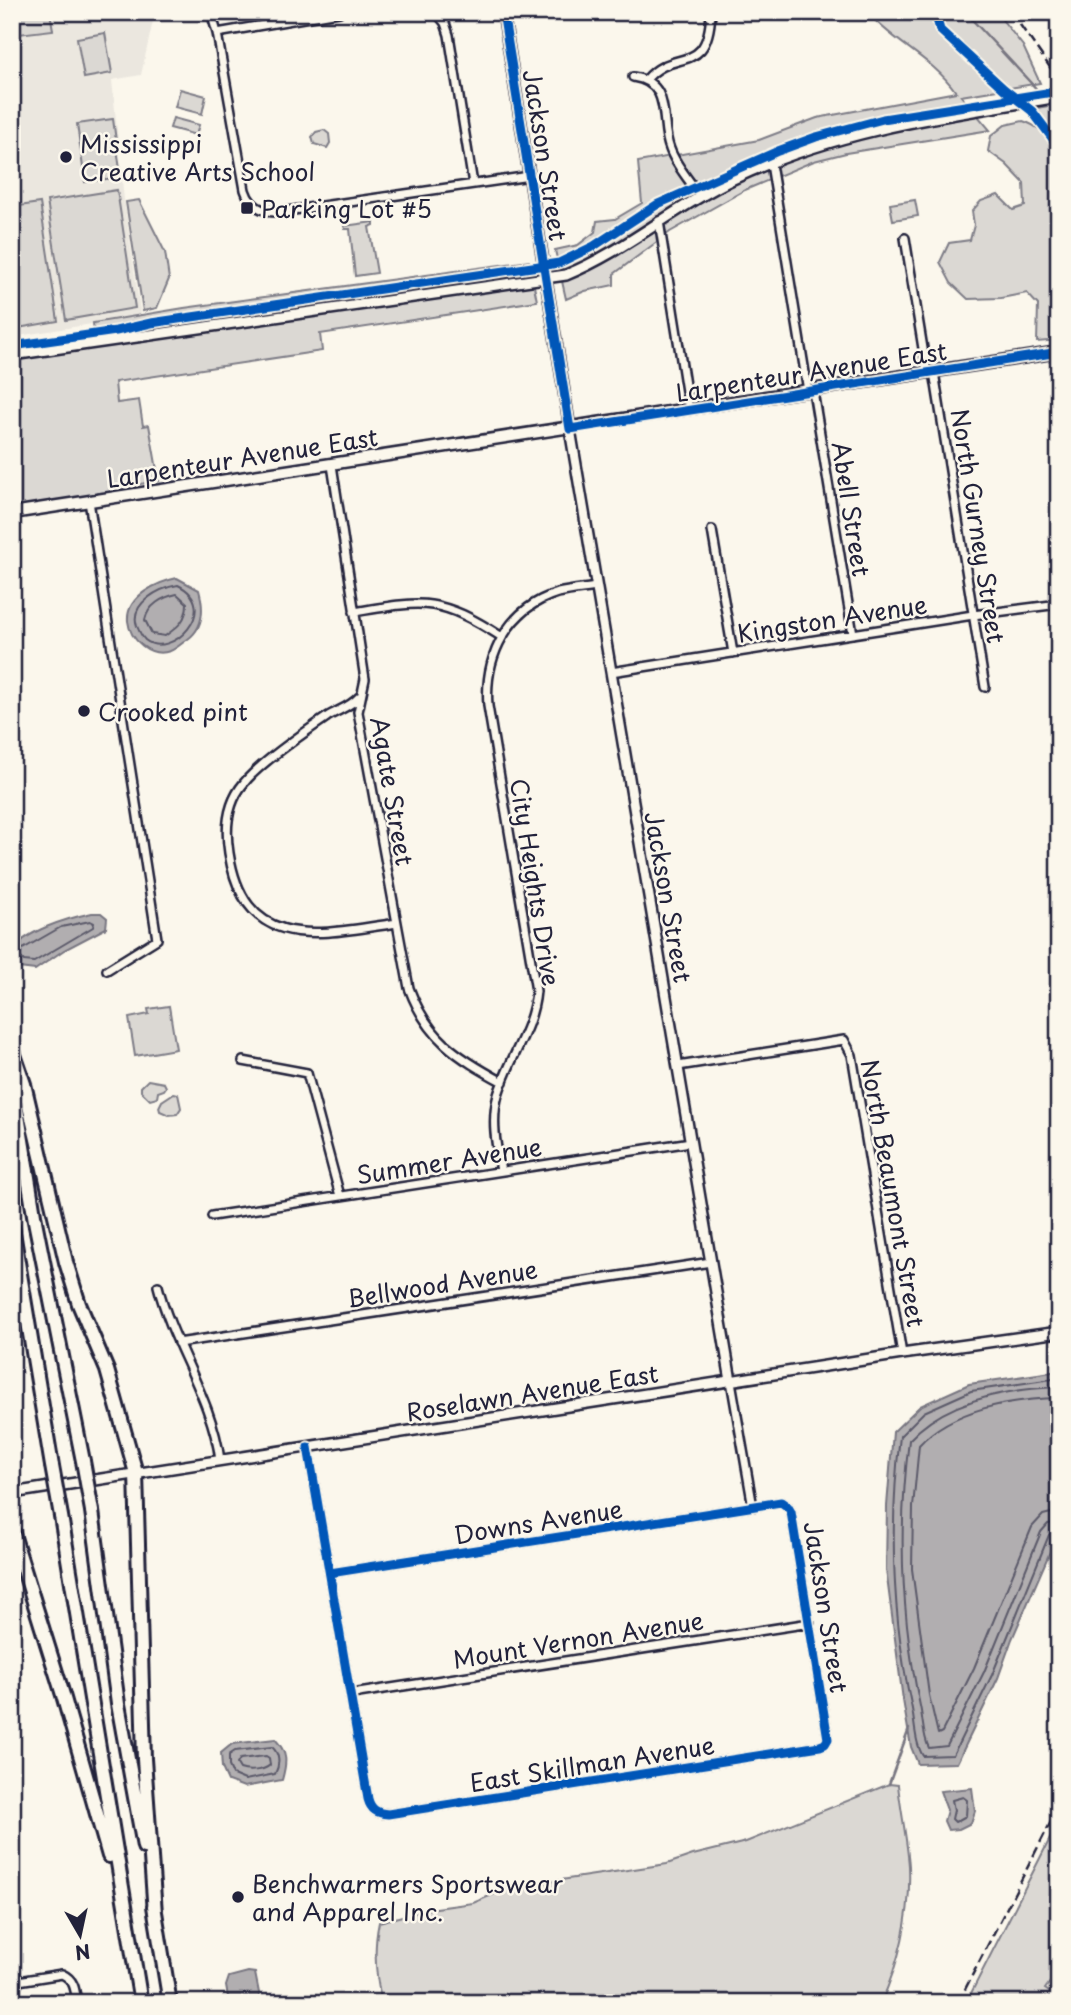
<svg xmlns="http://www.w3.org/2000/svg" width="1071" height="2015" font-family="'Playpen Sans',sans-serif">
  <rect width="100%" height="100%" fill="#fbf7ec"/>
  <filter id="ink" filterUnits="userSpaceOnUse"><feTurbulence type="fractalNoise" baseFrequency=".0143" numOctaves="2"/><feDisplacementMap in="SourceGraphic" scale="14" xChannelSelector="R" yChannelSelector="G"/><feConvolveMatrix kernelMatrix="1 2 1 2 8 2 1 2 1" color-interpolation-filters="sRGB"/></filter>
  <g filter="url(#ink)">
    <path fill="#ebe7df" d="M 12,12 L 158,12 L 153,21 L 141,75 L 112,80 L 124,200 L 141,316 L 12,337 Z
      M 1059,1970 L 1059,1999 L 1045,1989 Z"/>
    <path fill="#dbd8d3" stroke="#7e7d87" stroke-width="2" d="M 16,12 L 50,12 L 53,30 L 19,34 Z
      M 867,12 L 996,12 L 1023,46 L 1040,83 L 961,96 L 990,130 L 846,153 L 814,161 L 745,190 L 670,232 L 614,274 L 614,285 L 585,291 L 566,299 L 555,250 L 578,245 L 595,232 L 597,221 L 615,219 L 642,203 L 638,162 L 759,140 L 817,118 L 956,92 C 932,58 894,43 867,12 Z
      M 105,33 L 112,73 L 84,78 L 77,38 Z
      M 180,89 L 206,96 L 202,114 L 175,107 Z
      M 1054,105 L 1059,108 L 1059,146 L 1037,108 Z
      M 173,118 L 199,125 L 196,135 L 170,128 Z
      M 113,119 L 121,177 L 85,182 L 77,124 Z
      M 1023,121 C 1038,126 1045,133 1052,147 L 1059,149 L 1059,340 L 1037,342 L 1038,305 L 1027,293 L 1001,298 L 968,299 L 951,283 L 940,262 L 949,243 L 970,240 L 974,225 L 972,211 L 981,201 L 998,195 L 1013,210 L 1025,206 L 1024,183 L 1006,164 L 988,151 L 991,136 L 1005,125 Z
      M 324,130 L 329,134 L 330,143 L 327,148 L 314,144 L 312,137 L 316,132 Z
      M 117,190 L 135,308 L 66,320 L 47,201 Z
      M 139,200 L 165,252 L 169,279 L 157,308 L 143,311 L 126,202 Z
      M 915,200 L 918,216 L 893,220 L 890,204 Z
      M 40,203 L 58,321 L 12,329 L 12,207 Z
      M 374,222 L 374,225 L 369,227 L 377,273 L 355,276 L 350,229 L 345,229 L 344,226 Z
      M 529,261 L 537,301 L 320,334 L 322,351 L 115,382 L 117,403 L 139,400 L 143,426 L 149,425 L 159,481 L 133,485 L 134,495 L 12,513 L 12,355 L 95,342 L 93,323 L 184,308 Z
      M 169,1006 L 176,1049 L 135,1056 L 129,1018 L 149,1014 L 148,1009 Z
      M 148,1080 L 164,1083 L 166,1087 L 164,1090 L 158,1092 L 157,1098 L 150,1100 L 141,1091 L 141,1087 Z
      M 174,1093 L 178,1094 L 181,1108 L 177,1114 L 169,1115 L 160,1111 L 159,1107 L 162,1101 Z
      M 889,1784 L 898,1785 C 901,1812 907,1839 909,1866 C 911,1913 900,1960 881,2003 L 382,2003 C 375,1975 373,1950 379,1922 L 429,1909 L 473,1903 L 499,1892 L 528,1885 L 667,1864 L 693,1855 L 746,1842 Z
      M 1059,1821 L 1059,1970 L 1045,1989 L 1059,1999 L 1059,2003 L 966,2003 Z"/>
    <path fill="#b1aeb0" stroke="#787681" stroke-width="2" d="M 177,578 L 199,590 C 204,608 204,627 188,639 C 183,642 176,649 170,651 C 150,658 130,640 128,621 C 126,596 158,582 177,578 Z
      M 92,913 L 101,913 L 107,918 L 106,928 L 64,950 L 35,970 L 19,968 L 12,952 C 23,931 69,918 92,913 Z
      M 1059,1371 L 1059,1531 L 1012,1639 L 998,1678 L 957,1763 L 918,1764 L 911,1747 L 903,1700 L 886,1570 L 887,1506 L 893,1432 L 920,1406 L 969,1384 Z
      M 275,1739 C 288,1753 287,1762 282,1780 L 244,1787 L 228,1781 L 222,1768 L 221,1753 L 232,1744 Z
      M 972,1788 L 975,1811 L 971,1823 L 959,1829 L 948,1830 L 944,1821 L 947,1810 L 940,1791 Z
      M 248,1972 L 255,1973 L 261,2003 L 229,2003 L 226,1986 L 229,1977 Z"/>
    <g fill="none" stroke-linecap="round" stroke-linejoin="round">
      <path stroke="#5b5a6a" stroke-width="2" d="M 178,585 C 223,607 171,661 145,640 C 141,636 139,631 137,626 C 129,603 160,588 178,585 Z
        M 177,594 L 187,603 C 187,620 178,627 165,636 L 152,634 L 145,620 C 148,605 163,597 177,594 Z
        M 90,921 L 94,923 L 93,927 L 34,962 L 24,961 L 19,956 L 21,950 L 61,927 Z
        M 1059,1378 L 971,1391 L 924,1412 L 900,1436 C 889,1528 892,1618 912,1709 C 915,1725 915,1743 923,1756 L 953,1755 L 992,1675 L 1049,1535 L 1053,1531 L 1059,1531
        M 1059,1387 C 1006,1389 946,1400 909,1440 C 898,1529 901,1618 920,1706 C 923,1719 923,1737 929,1748 L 947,1746 L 984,1672 L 1041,1532 L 1048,1524 L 1059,1522
        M 1059,1398 C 1012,1399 952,1409 919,1445 L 913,1507 L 912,1569 L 929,1695 L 938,1734 L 942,1732 L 974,1668 L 1032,1527 L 1043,1515 L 1059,1511
        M 272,1747 C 280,1754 280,1765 275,1774 L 245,1780 L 233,1775 L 229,1766 L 229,1755 L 235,1751 Z
        M 266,1756 L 269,1758 L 270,1765 C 264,1771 248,1772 240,1769 L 237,1764 L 240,1759 Z
        M 963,1797 L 967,1800 L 966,1816 L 955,1822 L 952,1819 L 954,1810 L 952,1800 Z"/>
      <path stroke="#787681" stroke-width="2.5" d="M 965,12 L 1043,96
        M 1048,101 L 1059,115
        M 889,1784 L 909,1729"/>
      <defs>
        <path id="minor" d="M 211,12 L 217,33 L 245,190 C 250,206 263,213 280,212 L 530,176
          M 436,12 L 445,23 L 449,35 L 473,184
          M 217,33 L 339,12
          M 633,77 C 674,83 659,123 670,149 C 676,166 690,181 700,196
          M 646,80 C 674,46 708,78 711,12
          M 771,164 L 808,391
          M 659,221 L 689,410
          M 905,238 L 927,373
          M 934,372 L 985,687
          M 813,391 L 853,634
          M 332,465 L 365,679 L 358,712 L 409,988 C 428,1039 457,1057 503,1082
          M 89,501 L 157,939 L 107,970
          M 712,530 L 733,653
          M 354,612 C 426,600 439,597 502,637
          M 611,672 L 973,615 L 1059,604
          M 359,697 C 350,707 338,710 327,717 C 305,732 260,763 244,783 C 227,803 225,828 229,853 C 245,955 321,934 397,923
          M 243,1061 L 307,1073 L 340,1196
          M 678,1066 L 844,1040 L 852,1055 L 902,1354
          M 501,1171 C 496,1145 491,1120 498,1095 C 509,1058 533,1029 536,991 L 488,706 C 484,656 508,608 558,593 C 571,590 584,589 597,587
          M 212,1216 L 691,1142
          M 158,1286 C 173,1346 212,1398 220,1460
          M 178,1343 L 711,1262
          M 731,1381 L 753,1507
          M 308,1447 L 368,1799 C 371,1810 377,1813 388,1814 L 820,1746 L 825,1744 L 828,1739 L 791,1512 L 788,1507 L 781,1502 L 330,1573
          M 352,1694 L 810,1623
          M 12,1982 L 62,1974 C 75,1980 75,1990 77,2003"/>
        <path id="tertiary" d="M 503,12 L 572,441 L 731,1381
          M 12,355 L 566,275 C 625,251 673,208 731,180 C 834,130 947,115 1059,97
          M 12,1493 L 902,1354 L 1059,1332"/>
        <path id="secondary" d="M 12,513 L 1059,352"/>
        <path id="motorway" d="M 12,1049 L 24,1084 L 66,1262 L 79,1304 L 107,1370 L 136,1473 L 144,1759 L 155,1913
          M 12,1078 L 35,1221 L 83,1461
          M 12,1226 L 52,1466
          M 92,1511 L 118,1704 L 144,1847
          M 61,1516 L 141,2003
          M 12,1531 L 63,1695 L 109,1856
          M 154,1906 L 170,2003"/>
      </defs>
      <use href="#minor" stroke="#22223b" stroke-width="12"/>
      <use href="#tertiary" stroke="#22223b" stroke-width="14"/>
      <use href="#secondary" stroke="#22223b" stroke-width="15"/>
      <use href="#motorway" stroke="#22223b" stroke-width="18"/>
      <use href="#minor" stroke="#fbf7ec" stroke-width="7"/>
      <use href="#tertiary" stroke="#fbf7ec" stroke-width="9"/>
      <use href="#secondary" stroke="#fbf7ec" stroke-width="10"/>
      <use href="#motorway" stroke="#fbf7ec" stroke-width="12"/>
      <path stroke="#22223b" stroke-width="2.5" stroke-dasharray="10 5" stroke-linecap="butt" d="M 1011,12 L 1059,80
        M 958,2003 L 1059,1806"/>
      <defs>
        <path id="motorway-bridge" d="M 83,1461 L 92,1511
          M 52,1466 L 61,1516"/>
      </defs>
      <use href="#motorway-bridge" stroke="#22223b" stroke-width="18" stroke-linecap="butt"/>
      <use href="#motorway-bridge" stroke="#fbf7ec" stroke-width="12"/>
      <defs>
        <path id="cycleway" d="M 503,12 L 570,429 L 1059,352
          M 935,12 L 940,30 L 1004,89 L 1032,111 L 1059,147
          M 12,346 L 116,331 L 151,323 L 559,263 L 594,246 L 658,204 L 778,151 L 816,137 L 883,119 L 1059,91
          M 308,1447 L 368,1799 C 371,1810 377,1813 388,1814 L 820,1746 L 825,1744 L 828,1739 L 791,1512 L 788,1507 L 781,1502 L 330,1573"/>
      </defs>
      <use href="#cycleway" stroke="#fbf7ec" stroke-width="13"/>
      <use href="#cycleway" stroke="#0057b8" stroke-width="9"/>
    </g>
  </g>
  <g fill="#22223b" stroke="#fbf7ec" stroke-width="2.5">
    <circle cx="66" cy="157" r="7"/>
    <rect x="240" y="201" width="14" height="14" rx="3.5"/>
    <circle cx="84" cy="711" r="7"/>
    <circle cx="238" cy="1897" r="7"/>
  </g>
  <g text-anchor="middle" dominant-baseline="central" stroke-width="5" stroke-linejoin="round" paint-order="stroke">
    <g font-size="24" fill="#22223b" stroke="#fbf7ec" text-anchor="start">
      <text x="80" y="143">Mississippi<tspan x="80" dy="28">Creative Arts School</tspan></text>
      <text x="261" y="208">Parking Lot #5</text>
      <text x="98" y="711">Crooked pint</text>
      <text x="252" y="1883">Benchwarmers Sportswear<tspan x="252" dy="28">and Apparel Inc.</tspan></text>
    </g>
    <g font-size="24" fill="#22223b" stroke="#fbf7ec">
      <text transform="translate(546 155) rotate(81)">Jackson Street</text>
      <text transform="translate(811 371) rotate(-9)">Larpenteur Avenue East</text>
      <text transform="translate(242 457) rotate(-9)">Larpenteur Avenue East</text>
      <text transform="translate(852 509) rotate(81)">Abell Street</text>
      <text transform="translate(979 526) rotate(81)">North Gurney Street</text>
      <text transform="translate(832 618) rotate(-9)">Kingston Avenue</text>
      <text transform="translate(393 791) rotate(80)">Agate Street</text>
      <text transform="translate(536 882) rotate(81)">City Heights Drive</text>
      <text transform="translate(669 897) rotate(80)">Jackson Street</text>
      <text transform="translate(449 1160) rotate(-9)">Summer Avenue</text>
      <text transform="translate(894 1193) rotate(80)">North Beaumont Street</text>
      <text transform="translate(442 1283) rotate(-9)">Bellwood Avenue</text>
      <text transform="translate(532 1392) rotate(-9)">Roselawn Avenue East</text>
      <text transform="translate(538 1521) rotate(-9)">Downs Avenue</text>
      <text transform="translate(827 1607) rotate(81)">Jackson Street</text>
      <text transform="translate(578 1639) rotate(-9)">Mount Vernon Avenue</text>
      <text transform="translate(592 1763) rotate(-9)">East Skillman Avenue</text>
    </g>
  </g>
  <rect width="1071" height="2015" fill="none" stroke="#fbf7ec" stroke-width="42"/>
  <rect x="21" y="21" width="1029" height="1973" fill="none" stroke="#22223b" stroke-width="2.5" filter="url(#ink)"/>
  <g transform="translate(80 1935) rotate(171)" stroke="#fbf7ec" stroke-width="5" paint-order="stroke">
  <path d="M0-5L12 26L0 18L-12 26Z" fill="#22223b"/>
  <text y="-10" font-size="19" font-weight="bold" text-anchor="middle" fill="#22223b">N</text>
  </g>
</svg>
